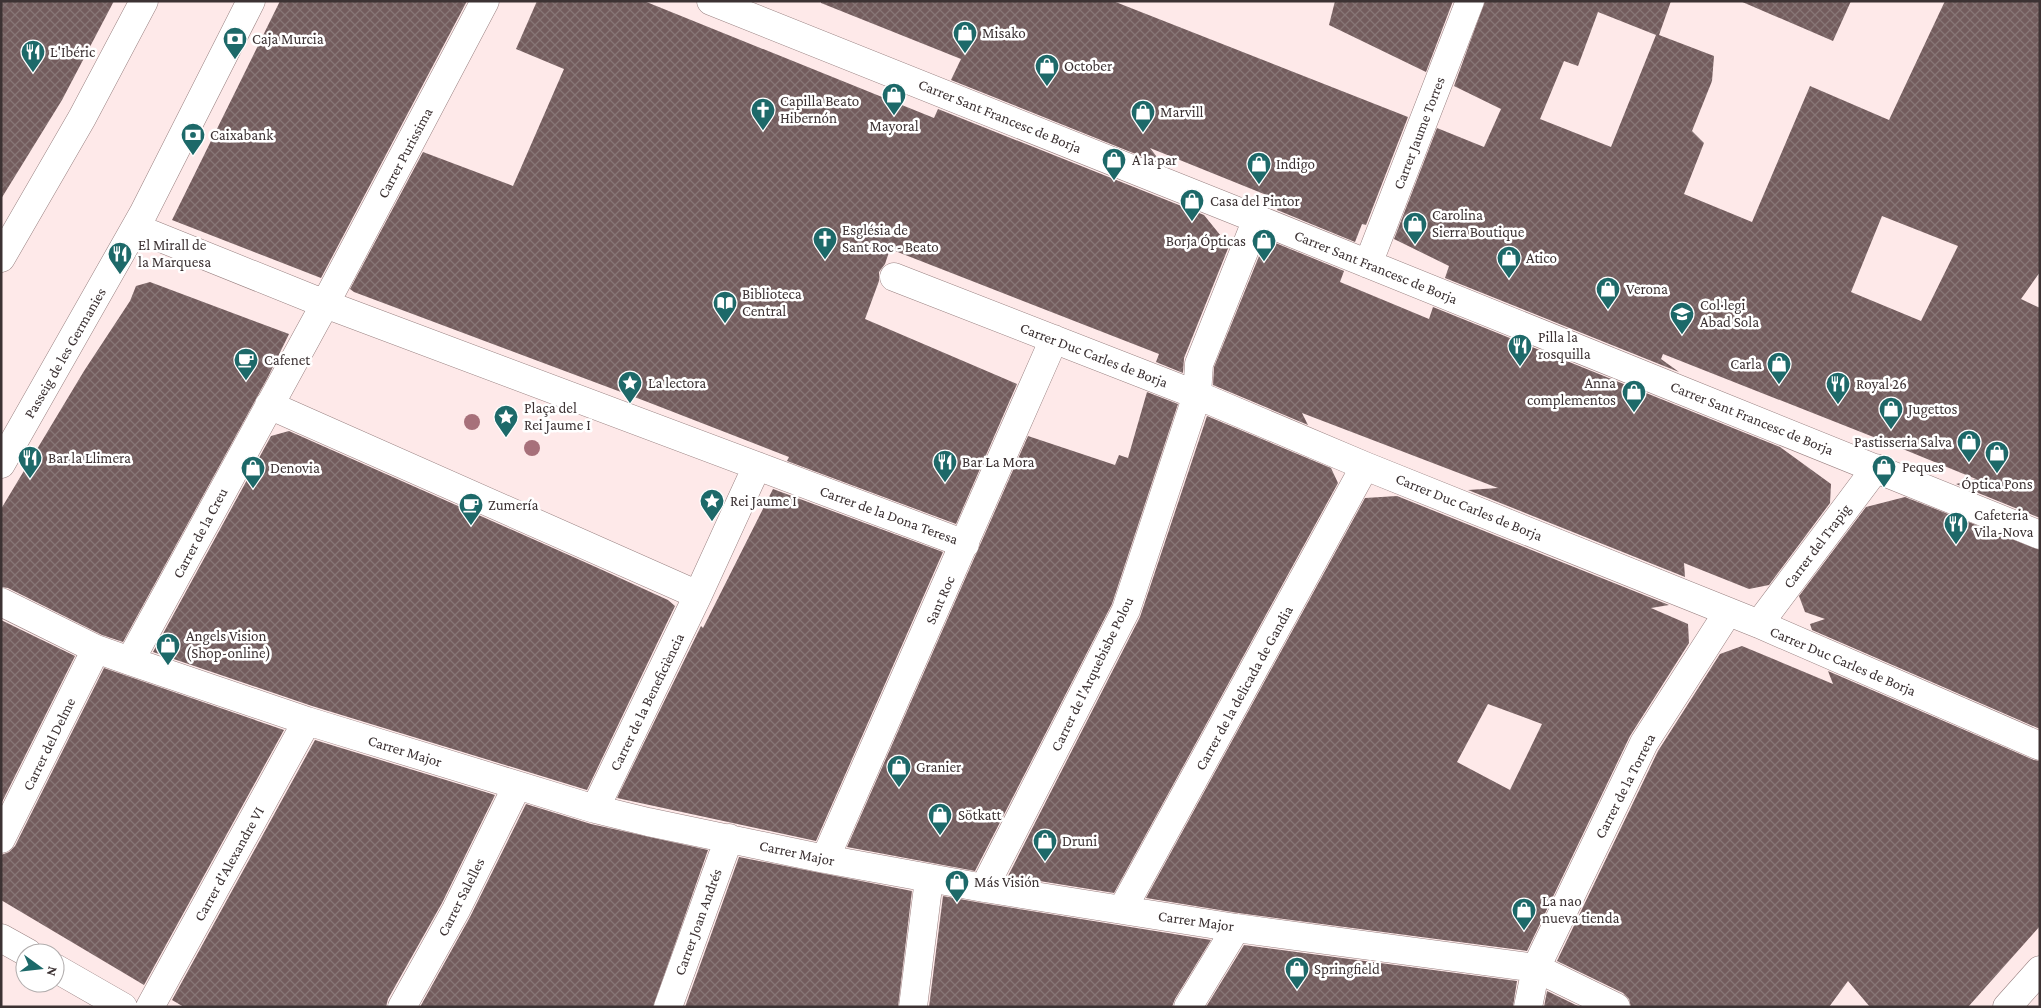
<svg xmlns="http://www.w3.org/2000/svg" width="2041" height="1008" font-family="'Crimson Pro',serif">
  <defs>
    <pattern id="building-cross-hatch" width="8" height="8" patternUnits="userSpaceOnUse" patternTransform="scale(1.25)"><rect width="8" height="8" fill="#735c5d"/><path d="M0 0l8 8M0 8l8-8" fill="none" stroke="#877676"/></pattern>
  </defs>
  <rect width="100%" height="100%" fill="#fee9e9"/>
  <path fill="url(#building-cross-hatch)" fill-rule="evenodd" d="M 1,1 L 114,1 L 62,100 L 1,199 Z
    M 280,1 L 467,1 L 321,278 L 172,220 Z
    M 537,1 L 644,1 L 934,118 L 938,109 L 1204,215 L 1229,246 L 1184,358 L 1183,373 L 1156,362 L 1159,354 L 890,249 L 885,264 L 879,272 L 879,281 L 865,319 L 1017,384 L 956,524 L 787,461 L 789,457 L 645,401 L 354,292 L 350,289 L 423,152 L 513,186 L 564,69 L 516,49 Z
    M 821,1 L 1113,1 L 1408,117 L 1366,225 L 1362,224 L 1355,242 L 1277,210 L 1281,201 L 1150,148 L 1163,165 L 951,80 L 961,59 L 821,3 Z
    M 1335,1 L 1453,1 L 1426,72 L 1329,25 Z
    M 1485,1 L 1671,1 L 1659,35 L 1714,56 L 1712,81 L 1692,131 L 1704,143 L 1684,194 L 1752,222 L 1810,86 L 1889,120 L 1945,1 L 2040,1 L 2040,272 L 2021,299 L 2040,308 L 2040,518 L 1956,484 L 1976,479 L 1876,438 L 1663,354 L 1661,359 L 1679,372 L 1445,278 L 1449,266 L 1394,239 L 1437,128 L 1484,147 L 1501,109 L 1454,86 ZM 1598,12 L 1656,35 L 1611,147 L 1540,119 L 1564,61 L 1578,66 ZM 1882,216 L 1958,246 L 1921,321 L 1851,292 Z
    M 1740,1 L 1851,1 L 1833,41 Z
    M 1266,239 L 1344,271 L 1340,282 L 1429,319 L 1433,307 L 1780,447 L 1831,484 L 1830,503 L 1769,585 L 1749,589 L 1684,563 L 1685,577 L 1468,490 L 1498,488 L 1302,413 L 1308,425 L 1213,385 L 1214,367 Z
    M 150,282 L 289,334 L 268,377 L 123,642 L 102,635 L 8,588 L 1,587 L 1,509 L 84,371 L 130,301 L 136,286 Z
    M 1147,392 L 1178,404 L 1112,604 L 975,871 L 847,847 L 1028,436 L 1115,465 L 1119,455 L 1128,458 Z
    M 1207,416 L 1331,468 L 1338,483 L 1114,893 L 1008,876 L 1140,617 Z
    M 289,431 L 598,568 L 668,600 L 675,606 L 587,790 L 312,706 L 153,652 L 271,436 Z
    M 773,489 L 943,552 L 816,841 L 617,798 L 701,626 L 703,628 Z
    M 1397,496 L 1669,605 L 1651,608 L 1688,624 L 1689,643 L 1630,736 L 1527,951 L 1238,913 L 1146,898 L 1365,498 ZM 1488,704 L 1542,724 L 1510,790 L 1457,762 Z
    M 1905,497 L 2040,550 L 2040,729 L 1812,630 L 1810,624 L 1825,619 L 1805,612 L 1799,596 L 1866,507 Z
    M 1,620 L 75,656 L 1,804 Z
    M 1742,646 L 1833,684 L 1828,671 L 2034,760 L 2040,761 L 2040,926 L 1968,1007 L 1870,1007 L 1848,981 L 1829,1007 L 1631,1007 L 1629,999 L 1623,993 L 1557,961 L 1658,751 L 1720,654 Z
    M 104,668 L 284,730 L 144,985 L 1,900 L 1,855 L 9,852 L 15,846 Z
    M 315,740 L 495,795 L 442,903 L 388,999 L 386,1007 L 184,1007 L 172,1000 Z
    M 526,804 L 591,824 L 708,850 L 653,1007 L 420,1007 L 470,917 Z
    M 739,857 L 912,891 L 898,1007 L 685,1007 Z
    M 943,896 L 982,903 L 1211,940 L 1175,999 L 1172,1007 L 929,1007 Z
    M 1244,945 L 1517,981 L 1513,1007 L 1206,1007 Z
    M 1547,991 L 1580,1007 L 1544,1007 Z"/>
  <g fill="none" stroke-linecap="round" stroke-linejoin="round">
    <defs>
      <path id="street" d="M 711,1 L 1257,219 L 2040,535
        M 136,228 L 325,304 L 965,544
        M 1368,264 L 1470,1
        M 894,277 L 1197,395 L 1365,466 L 1759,624 L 2040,746
        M 269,405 L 698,595
        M 1,602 L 96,649 L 130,661 L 307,721 L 595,809 L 648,822 L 825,859 L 984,888 L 1236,928 L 1536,968 L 1616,1007
        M 1759,624 L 1876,468
        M 130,661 L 325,304 L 485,1
        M 595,809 L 698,595 L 757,466
        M 1,839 L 96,649
        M 825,859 L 1054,339
        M 984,888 L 1126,610 L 1197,395 L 1199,364 L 1257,219
        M 1122,910 L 1365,466
        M 1,938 L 28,953
        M 55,968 L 123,1007
        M 150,1007 L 307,721
        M 402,1007 L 456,910 L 517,786
        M 668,1007 L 729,838
        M 913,1007 L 929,879
        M 1188,1007 L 1236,928
        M 1528,1007 L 1536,968 L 1644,743 L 1728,612
        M 2007,1007 L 2040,970"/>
      <path id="secondary" d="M 1,258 L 82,118 L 144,1
        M 1,464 L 143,214 L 251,1"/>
    </defs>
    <use href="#street" stroke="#988080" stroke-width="29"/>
    <use href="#secondary" stroke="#988080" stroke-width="29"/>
    <use href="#street" stroke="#fff" stroke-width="28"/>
    <use href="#secondary" stroke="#fff" stroke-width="28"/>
  </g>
  <g fill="#a7707a">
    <circle cx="472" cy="422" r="8"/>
    <circle cx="532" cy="448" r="8"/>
  </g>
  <defs>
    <symbol id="shop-pin" viewBox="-11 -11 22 30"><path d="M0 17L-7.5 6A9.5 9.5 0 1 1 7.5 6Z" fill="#1d6969" stroke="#fff"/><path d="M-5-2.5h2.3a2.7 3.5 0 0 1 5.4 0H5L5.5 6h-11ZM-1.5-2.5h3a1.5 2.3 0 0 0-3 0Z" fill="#fff"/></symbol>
    <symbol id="bank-pin" viewBox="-11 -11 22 30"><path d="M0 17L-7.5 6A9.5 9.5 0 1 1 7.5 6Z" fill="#1d6969" stroke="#fff"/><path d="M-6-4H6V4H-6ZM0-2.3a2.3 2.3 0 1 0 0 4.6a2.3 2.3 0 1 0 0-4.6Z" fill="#fff"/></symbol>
    <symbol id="restaurant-pin" viewBox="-11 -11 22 30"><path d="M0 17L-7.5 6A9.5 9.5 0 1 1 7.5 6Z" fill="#1d6969" stroke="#fff"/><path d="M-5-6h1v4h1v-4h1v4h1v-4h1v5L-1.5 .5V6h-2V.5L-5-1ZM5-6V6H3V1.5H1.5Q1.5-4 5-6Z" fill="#fff"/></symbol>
    <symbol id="church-pin" viewBox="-11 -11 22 30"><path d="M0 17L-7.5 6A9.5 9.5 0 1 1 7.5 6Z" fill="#1d6969" stroke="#fff"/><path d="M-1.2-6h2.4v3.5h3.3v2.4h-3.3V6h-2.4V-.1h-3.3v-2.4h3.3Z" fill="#fff"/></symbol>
    <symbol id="library-pin" viewBox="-11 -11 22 30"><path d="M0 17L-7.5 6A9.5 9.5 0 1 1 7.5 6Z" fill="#1d6969" stroke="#fff"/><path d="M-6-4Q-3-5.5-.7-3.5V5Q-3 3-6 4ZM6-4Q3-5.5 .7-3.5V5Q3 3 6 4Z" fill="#fff"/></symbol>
    <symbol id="school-pin" viewBox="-11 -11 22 30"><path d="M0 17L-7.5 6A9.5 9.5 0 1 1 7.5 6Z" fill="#1d6969" stroke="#fff"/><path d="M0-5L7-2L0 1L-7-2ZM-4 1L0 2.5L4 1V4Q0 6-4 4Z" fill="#fff"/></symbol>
    <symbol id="cafe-pin" viewBox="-11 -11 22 30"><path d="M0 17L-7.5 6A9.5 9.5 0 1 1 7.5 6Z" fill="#1d6969" stroke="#fff"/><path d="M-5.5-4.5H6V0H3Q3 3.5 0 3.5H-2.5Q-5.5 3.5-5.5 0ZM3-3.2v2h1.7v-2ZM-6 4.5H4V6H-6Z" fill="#fff"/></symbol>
    <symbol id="sight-pin" viewBox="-11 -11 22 30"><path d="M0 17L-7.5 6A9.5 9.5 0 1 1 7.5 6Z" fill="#1d6969" stroke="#fff"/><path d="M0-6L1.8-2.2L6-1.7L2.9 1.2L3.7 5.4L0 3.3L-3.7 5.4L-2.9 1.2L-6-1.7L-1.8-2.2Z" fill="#fff"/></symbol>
  </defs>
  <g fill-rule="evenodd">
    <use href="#shop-pin" x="951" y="19" width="28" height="38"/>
    <use href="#bank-pin" x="221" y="25" width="28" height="38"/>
    <use href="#restaurant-pin" x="19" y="38" width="28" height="38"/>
    <use href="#shop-pin" x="1033" y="52" width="28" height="38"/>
    <use href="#shop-pin" x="880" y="81" width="28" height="38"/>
    <use href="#church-pin" x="749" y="96" width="28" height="38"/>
    <use href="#shop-pin" x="1129" y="98" width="28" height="38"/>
    <use href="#bank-pin" x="179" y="121" width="28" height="38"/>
    <use href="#shop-pin" x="1100" y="146" width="28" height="38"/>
    <use href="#shop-pin" x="1245" y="150" width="28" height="38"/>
    <use href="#shop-pin" x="1178" y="187" width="28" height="38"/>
    <use href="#shop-pin" x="1401" y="210" width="28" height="38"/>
    <use href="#church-pin" x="811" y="225" width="28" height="38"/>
    <use href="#shop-pin" x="1250" y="227" width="28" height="38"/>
    <use href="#restaurant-pin" x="106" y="240" width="28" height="38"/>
    <use href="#shop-pin" x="1495" y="244" width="28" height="38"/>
    <use href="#shop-pin" x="1594" y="275" width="28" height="38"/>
    <use href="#library-pin" x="711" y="289" width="28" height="38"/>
    <use href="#school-pin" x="1668" y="300" width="28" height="38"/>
    <use href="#restaurant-pin" x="1506" y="332" width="28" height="38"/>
    <use href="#cafe-pin" x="232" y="346" width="28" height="38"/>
    <use href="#shop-pin" x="1765" y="350" width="28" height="38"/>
    <use href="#sight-pin" x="616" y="369" width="28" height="38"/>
    <use href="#restaurant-pin" x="1824" y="370" width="28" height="38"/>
    <use href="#shop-pin" x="1620" y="378" width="28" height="38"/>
    <use href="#shop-pin" x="1877" y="395" width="28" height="38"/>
    <use href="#sight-pin" x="492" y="403" width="28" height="38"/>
    <use href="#shop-pin" x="1955" y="428" width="28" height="38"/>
    <use href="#shop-pin" x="1983" y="439" width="28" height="38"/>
    <use href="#restaurant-pin" x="16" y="444" width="28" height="38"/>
    <use href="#restaurant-pin" x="931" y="448" width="28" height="38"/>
    <use href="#shop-pin" x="1870" y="453" width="28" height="38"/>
    <use href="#shop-pin" x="239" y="454" width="28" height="38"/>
    <use href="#sight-pin" x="698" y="487" width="28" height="38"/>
    <use href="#cafe-pin" x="457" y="491" width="28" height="38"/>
    <use href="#restaurant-pin" x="1942" y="510" width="28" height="38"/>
    <use href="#shop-pin" x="154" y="631" width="28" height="38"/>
    <use href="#shop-pin" x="885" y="753" width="28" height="38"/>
    <use href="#shop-pin" x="926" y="801" width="28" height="38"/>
    <use href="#shop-pin" x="1031" y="827" width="28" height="38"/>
    <use href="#shop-pin" x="943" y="868" width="28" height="38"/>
    <use href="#shop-pin" x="1510" y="896" width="28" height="38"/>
    <use href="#shop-pin" x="1283" y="955" width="28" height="38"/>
  </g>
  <g text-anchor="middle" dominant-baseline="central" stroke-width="5" stroke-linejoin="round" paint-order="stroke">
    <g font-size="15" fill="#3c3233" stroke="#fff" text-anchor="start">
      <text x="982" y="33">Misako</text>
      <text x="252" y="39">Caja Murcia</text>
      <text x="50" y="52">L'Ibéric</text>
      <text x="1064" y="66">October</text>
      <text x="780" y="101">Capilla Beato<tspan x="780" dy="17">Hibernón</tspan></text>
      <text x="1160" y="112">Marvill</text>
      <text x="894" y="126" text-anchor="middle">Mayoral</text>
      <text x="210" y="135">Caixabank</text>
      <text x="1132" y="160">A la par</text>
      <text x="1276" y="164">Indigo</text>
      <text x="1210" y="201">Casa del Pintor</text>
      <text x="1432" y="215">Carolina<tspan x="1432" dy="17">Sierra Boutique</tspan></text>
      <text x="842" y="230">Església de<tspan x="842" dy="17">Sant Roc - Beato</tspan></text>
      <text x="1246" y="241" text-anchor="end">Borja Ópticas</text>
      <text x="138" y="245">El Mirall de<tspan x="138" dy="17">la Marquesa</tspan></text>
      <text x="1526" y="258">Atico</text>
      <text x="1626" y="289">Verona</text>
      <text x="742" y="294">Biblioteca<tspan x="742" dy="17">Central</tspan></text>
      <text x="1700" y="305">Col·legi<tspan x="1700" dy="17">Abad Sola</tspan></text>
      <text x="1538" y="337">Pilla la<tspan x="1538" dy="17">rosquilla</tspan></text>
      <text x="264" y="360">Cafenet</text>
      <text x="1762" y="364" text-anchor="end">Carla</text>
      <text x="648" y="383">La lectora</text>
      <text x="1616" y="383" text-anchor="end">Anna<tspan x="1616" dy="17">complementos</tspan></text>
      <text x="1856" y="384">Royal 26</text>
      <text x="524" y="408">Plaça del<tspan x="524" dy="17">Rei Jaume I</tspan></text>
      <text x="1908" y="409">Jugettos</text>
      <text x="1952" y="442" text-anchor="end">Pastisseria Salva</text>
      <text x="48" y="458">Bar la Llimera</text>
      <text x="962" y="462">Bar La Mora</text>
      <text x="1902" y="467">Peques</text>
      <text x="270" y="468">Denovia</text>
      <text x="1997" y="484" text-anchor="middle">Óptica Pons</text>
      <text x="730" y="501">Rei Jaume I</text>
      <text x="488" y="505">Zumería</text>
      <text x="1974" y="515">Cafeteria<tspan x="1974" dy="17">Vila-Nova</tspan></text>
      <text x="186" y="636">Angels Vision<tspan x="186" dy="17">(Shop-online)</tspan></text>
      <text x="916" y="767">Granier</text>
      <text x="958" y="815">Sötkatt</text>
      <text x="1062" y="841">Druni</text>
      <text x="974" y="882">Más Visión</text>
      <text x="1542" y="901">La nao<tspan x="1542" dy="17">nueva tienda</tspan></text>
      <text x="1314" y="969">Springfield</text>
    </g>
    <g font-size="15" fill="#3c3233" stroke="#fff">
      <text transform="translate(1000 116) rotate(22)">Carrer Sant Francesc de Borja</text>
      <text transform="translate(1419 133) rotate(-69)">Carrer Jaume Torres</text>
      <text transform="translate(405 153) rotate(-62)">Carrer Purissima</text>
      <text transform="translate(1376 267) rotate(22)">Carrer Sant Francesc de Borja</text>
      <text transform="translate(65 353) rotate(-60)">Passeig de les Germanies</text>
      <text transform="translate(1094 355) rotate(21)">Carrer Duc Carles de Borja</text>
      <text transform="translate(1752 418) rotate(22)">Carrer Sant Francesc de Borja</text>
      <text transform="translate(1469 507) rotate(22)">Carrer Duc Carles de Borja</text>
      <text transform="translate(889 515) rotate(20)">Carrer de la Dona Teresa</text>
      <text transform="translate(200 533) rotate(-62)">Carrer de la Creu</text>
      <text transform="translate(1817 546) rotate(-53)">Carrer del Trapig</text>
      <text transform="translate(940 600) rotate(-66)">Sant Roc</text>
      <text transform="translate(1843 661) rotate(23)">Carrer Duc Carles de Borja</text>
      <text transform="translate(1092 674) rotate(-64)">Carrer de l'Arquebisbe Polou</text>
      <text transform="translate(1244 688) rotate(-61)">Carrer de la delicada de Gandia</text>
      <text transform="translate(647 702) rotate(-64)">Carrer de la Beneficiència</text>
      <text transform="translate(49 744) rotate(-64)">Carrer del Delme</text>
      <text transform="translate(405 751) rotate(17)">Carrer Major</text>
      <text transform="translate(1625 786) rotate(-63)">Carrer de la Torreta</text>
      <text transform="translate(797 853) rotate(12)">Carrer Major</text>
      <text transform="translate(229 864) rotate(-61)">Carrer d'Alexandre VI</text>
      <text transform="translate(461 897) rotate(-63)">Carrer Salelles</text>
      <text transform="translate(1196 921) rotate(8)">Carrer Major</text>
      <text transform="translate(698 922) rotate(-70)">Carrer Joan Andrés</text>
    </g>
  </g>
  <rect width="2041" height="1008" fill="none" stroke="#3c3233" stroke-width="5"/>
  <g transform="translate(40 968) rotate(105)"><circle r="24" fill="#ffffff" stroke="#b1adad"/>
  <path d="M0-4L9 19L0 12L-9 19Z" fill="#1d6969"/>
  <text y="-8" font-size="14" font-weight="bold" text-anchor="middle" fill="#3c3233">N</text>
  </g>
</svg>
